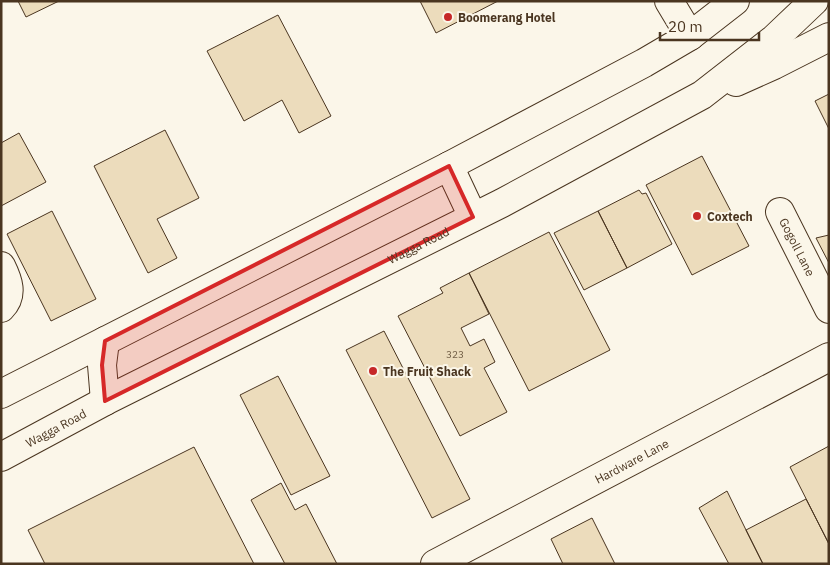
<svg xmlns="http://www.w3.org/2000/svg" width="830" height="565" font-family="'IBM Plex Sans',sans-serif">
  <rect width="100%" height="100%" fill="#fbf6e9"/>
  <path fill="#ecdcbc" stroke="#4a3520" d="M 18,1 L 59,1 L 26,17 Z
    M 420,1 L 498,1 L 436,33 Z
    M 278,15 L 331,116 L 299,133 L 282,100 L 244,121 L 207,51 Z
    M 829,94 L 829,129 L 815,101 Z
    M 165,130 L 199,198 L 157,219 L 177,258 L 148,273 L 94,166 Z
    M 19,133 L 46,182 L 1,206 L 1,143 Z
    M 702,156 L 749,246 L 692,275 L 646,185 Z
    M 639,190 L 642,194 L 646,193 L 672,244 L 627,268 L 598,211 Z
    M 52,211 L 96,299 L 51,321 L 7,234 Z
    M 598,211 L 627,268 L 584,290 L 554,233 Z
    M 549,232 L 610,350 L 529,391 L 469,273 Z
    M 829,235 L 829,263 L 816,238 Z
    M 469,273 L 489,314 L 461,328 L 470,346 L 484,339 L 495,362 L 484,368 L 507,412 L 460,436 L 398,316 L 443,293 L 440,288 Z
    M 384,331 L 470,499 L 432,518 L 346,350 Z
    M 278,376 L 330,476 L 291,495 L 240,395 Z
    M 829,446 L 829,544 L 790,467 Z
    M 194,447 L 254,564 L 45,564 L 28,530 Z
    M 281,483 L 295,510 L 306,504 L 337,564 L 285,564 L 251,500 Z
    M 727,491 L 746,530 L 763,564 L 729,564 L 699,508 Z
    M 806,499 L 829,544 L 829,564 L 763,564 L 746,530 Z
    M 592,518 L 615,564 L 563,564 L 551,539 Z"/>
  <g fill="none" stroke-linecap="round" stroke-linejoin="round">
    <defs>
      <g id="minor">
        <path d="M 669,1 L 690,36"/>
        <path id="s1" d="M 780,212 L 829,309"/>
        <path d="M 1,266 C 8,280 14,295 1,308"/>
        <path id="s2" d="M 435,564 L 829,357"/>
      </g>
      <g id="major">
        <path d="M 736,82 L 774,65 L 829,37"/>
        <path d="M 449,166 L 473,217"/>
        <path d="M 105,341 L 102,365 L 105,401"/>
        <path d="M 1,394 L 449,166 L 644,63 L 690,36 L 735,1"/>
        <path id="s3" d="M 1,457 L 109,399 L 502,203 L 702,95 L 774,39 L 814,1"/>
      </g>
    </defs>
    <use href="#minor" stroke="#4a3520" stroke-width="30"/>
    <use href="#major" stroke="#4a3520" stroke-width="30"/>
    <use href="#minor" stroke="#fbf6e9" stroke-width="28"/>
    <use href="#major" stroke="#fbf6e9" stroke-width="28"/>
  </g>
  <path fill="#d62828" fill-opacity="0.2" stroke="#d62828" stroke-width="4" stroke-linejoin="round" d="M 449,166 L 473,217 L 105,401 L 102,365 L 105,341 Z"/>
  <g fill="#c62828" stroke="#fbf6e9" stroke-width="2">
    <circle cx="448" cy="17" r="5"/>
    <circle cx="697" cy="216" r="5"/>
    <circle cx="373" cy="371" r="5"/>
  </g>
  <g text-anchor="middle" dominant-baseline="central" stroke-width="4" stroke-linejoin="round" paint-order="stroke">
    <g font-size="10" fill="#725f47">
      <text x="455" y="354">323</text>
    </g>
    <g font-size="12" font-weight="bold" fill="#4a3520" stroke="#fbf6e9" text-anchor="start">
      <text x="458" y="17">Boomerang Hotel</text>
      <text x="707" y="216">Coxtech</text>
      <text x="383" y="371">The Fruit Shack</text>
    </g>
    <g font-size="12" fill="#4a3520" stroke="#fbf6e9">
      <text stroke="none"><textPath href="#s3" startOffset="468">Wagga Road</textPath></text>
      <text stroke="none"><textPath href="#s1" startOffset="39">Gogoll Lane</textPath></text>
      <text stroke="none"><textPath href="#s3" startOffset="62">Wagga Road</textPath></text>
      <text stroke="none"><textPath href="#s2" startOffset="222">Hardware Lane</textPath></text>
    </g>
  </g>
  <rect width="830" height="565" fill="none" stroke="#4a3520" stroke-width="5"/>
  <path d="M660 32v8h99v-8" fill="none" stroke="#4a3520" stroke-width="2.5"/>
  <text x="668" y="32" font-size="15" fill="#4a3520" stroke="#fbf6e9" stroke-width="4" paint-order="stroke">20 m</text>
</svg>
